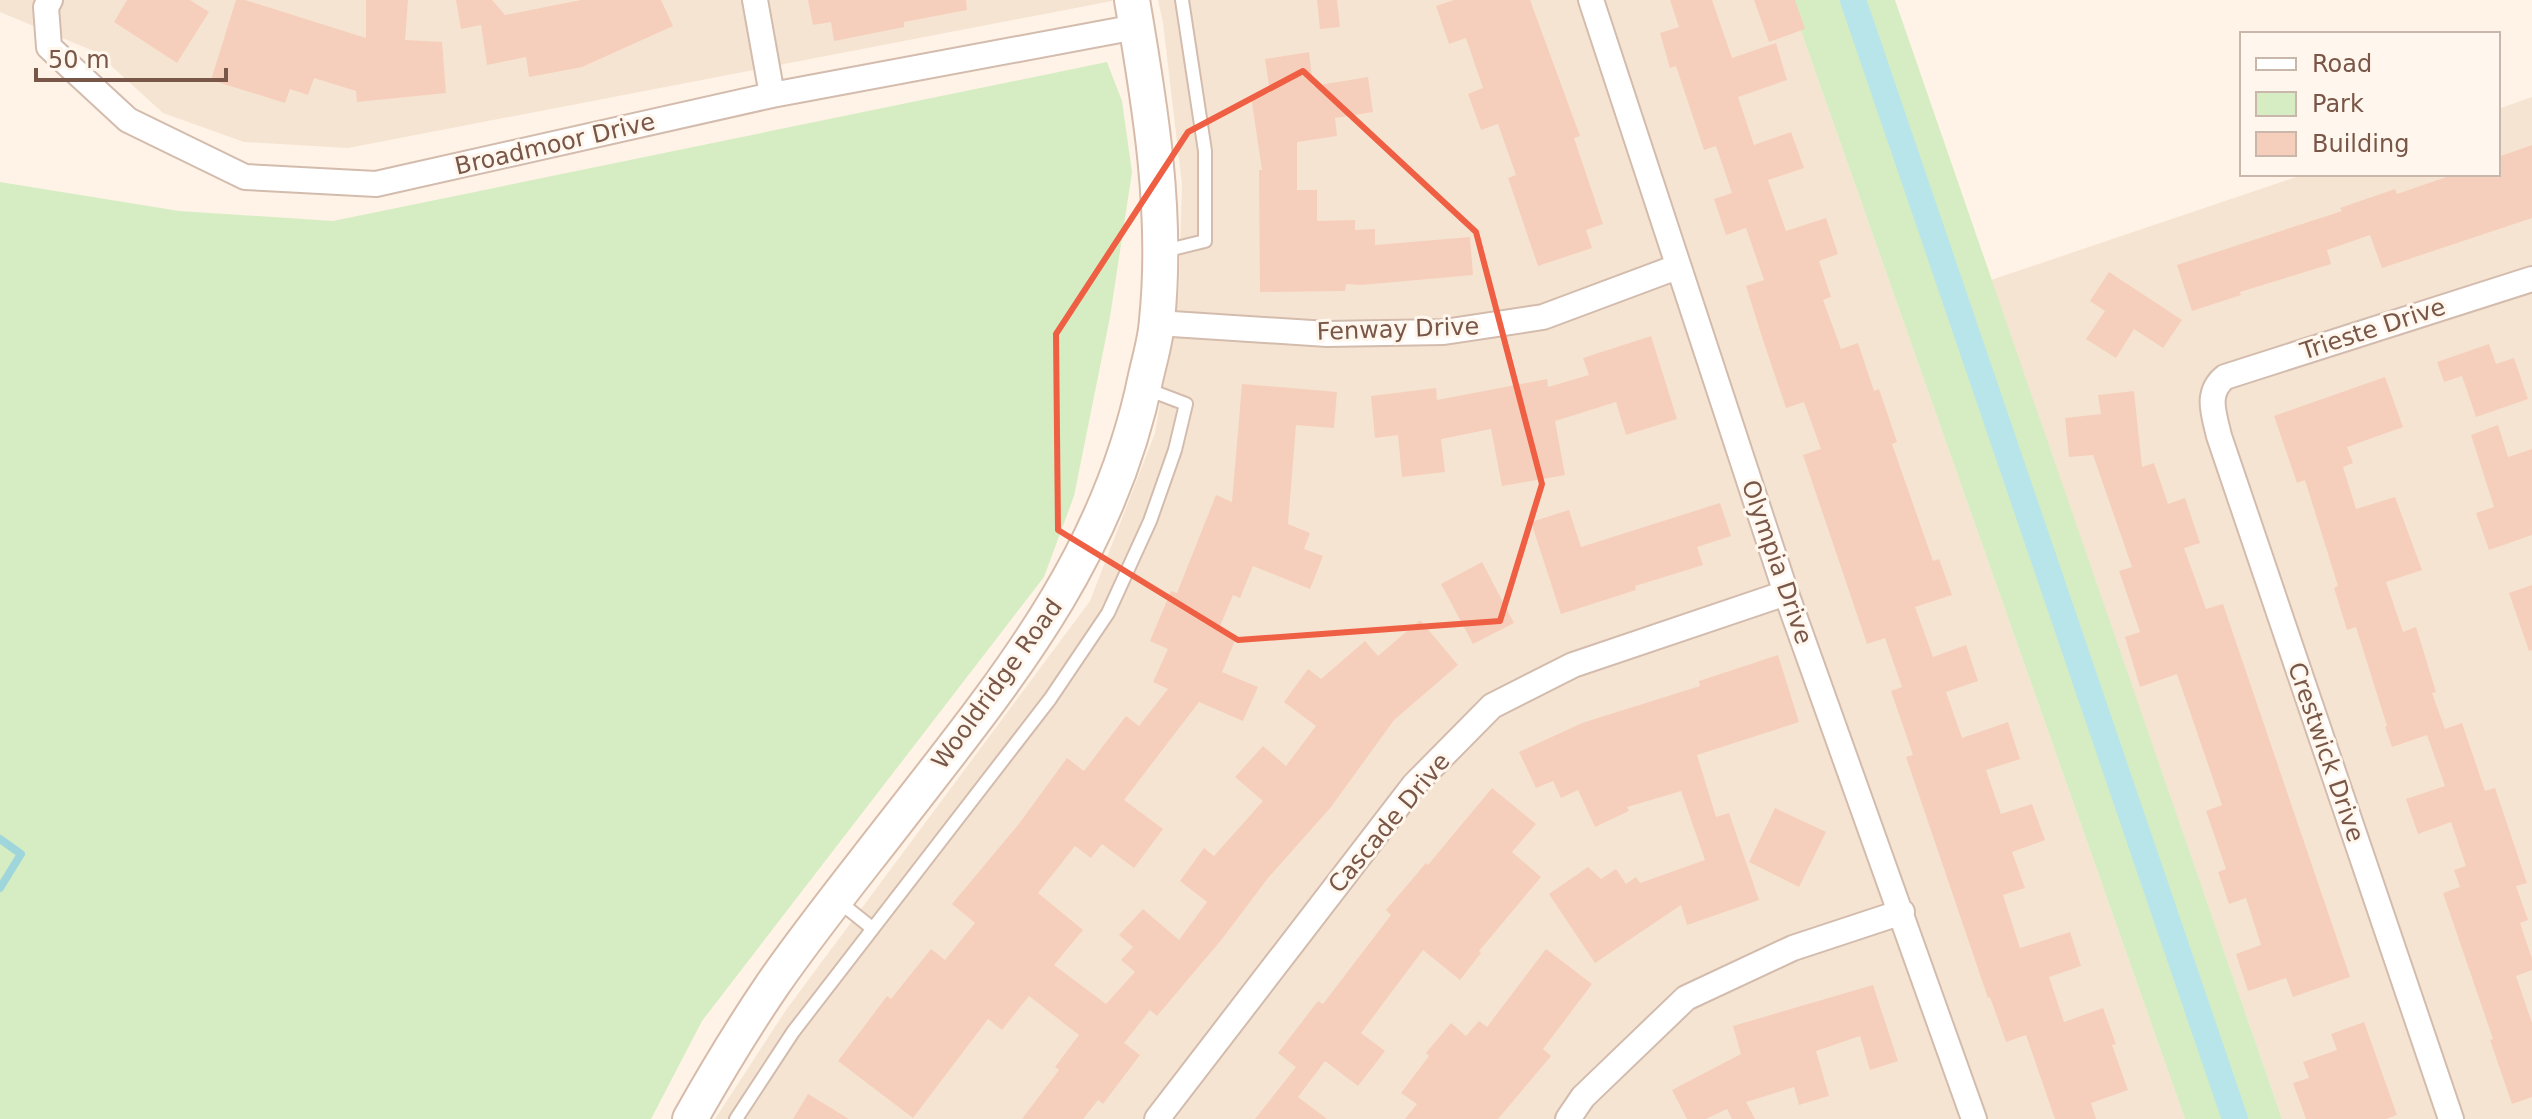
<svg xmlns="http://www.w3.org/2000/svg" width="2532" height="1119" font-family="'DejaVu Sans',sans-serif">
  <rect width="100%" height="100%" fill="#fef3e6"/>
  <path fill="#f6e4d3" d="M 0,0 L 1117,0 L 348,148 L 244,142 L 163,113 L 96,52 L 0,12 Z
    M 1158,0 L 1790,0 L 2185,1119 L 715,1119 L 786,1010 L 1090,601 L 1155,433 L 1179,290 L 1182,185 L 1163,23 Z
    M 2532,97 L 2532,1119 L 2282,1119 L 1991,280 L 2305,174 L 2498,174 L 2498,109 Z"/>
  <path fill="#d6edc3" d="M 1790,0 L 1895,0 L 2282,1119 L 2185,1119 Z
    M 1107,62 L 1122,101 L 1132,172 L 1110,317 L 1074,496 L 1044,577 L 702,1021 L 651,1119 L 0,1119 L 0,182 L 179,211 L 333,221 Z"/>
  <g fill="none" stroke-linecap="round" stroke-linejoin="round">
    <path stroke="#9ed6dc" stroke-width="8" d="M 0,839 L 21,854 L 0,888"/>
    <path stroke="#b8e5e9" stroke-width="26" d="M 1853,0 L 2235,1119"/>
  </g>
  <path fill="#f5cfbb" d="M 127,0 L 190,0 L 209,12 L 177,63 L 114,22 Z
    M 236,0 L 245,0 L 366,38 L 366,0 L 408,0 L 405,40 L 442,42 L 446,93 L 357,102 L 356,91 L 314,78 L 308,95 L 290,89 L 285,103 L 211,80 Z
    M 456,0 L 492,0 L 505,15 L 581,0 L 661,0 L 673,26 L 582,67 L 529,77 L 526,57 L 487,65 L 481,25 L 461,29 Z
    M 808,0 L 966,0 L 967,10 L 904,22 L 904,27 L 834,41 L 831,22 L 813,25 Z
    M 1317,0 L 1337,0 L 1340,27 L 1320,29 Z
    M 1454,0 L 1530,0 L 1580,136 L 1574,138 L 1603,224 L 1586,230 L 1592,248 L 1538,266 L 1508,178 L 1516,175 L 1498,124 L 1481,130 L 1468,94 L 1483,88 L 1466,38 L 1449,44 L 1436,6 Z
    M 1670,0 L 1712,0 L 1732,58 L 1776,43 L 1787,80 L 1738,97 L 1754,145 L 1791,132 L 1804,168 L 1768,180 L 1786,231 L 1826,218 L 1838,254 L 1819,261 L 1831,297 L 1823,300 L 1841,349 L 1858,343 L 1874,391 L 1879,389 L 1897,442 L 1892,444 L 1933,561 L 1939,559 L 1952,595 L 1915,607 L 1933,657 L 1966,645 L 1978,681 L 1946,692 L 1962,738 L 2008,722 L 2020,759 L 1986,770 L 2001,814 L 2032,804 L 2045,840 L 2012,852 L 2025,888 L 2003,895 L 2020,948 L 2070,932 L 2081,966 L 2049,977 L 2064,1022 L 2103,1008 L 2116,1044 L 2112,1045 L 2128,1090 L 2091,1103 L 2096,1119 L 2055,1119 L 2026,1035 L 2006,1042 L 1990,997 L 1988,998 L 1906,757 L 1913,755 L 1891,691 L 1902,687 L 1885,638 L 1867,644 L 1803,455 L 1821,449 L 1804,402 L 1786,408 L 1762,337 L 1746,286 L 1764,280 L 1746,228 L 1726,235 L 1714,199 L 1732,193 L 1716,146 L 1704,150 L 1676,66 L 1670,68 L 1660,33 L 1679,27 Z
    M 1754,0 L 1795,0 L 1805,29 L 1769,42 Z
    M 1309,52 L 1313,86 L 1368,77 L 1373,112 L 1335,118 L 1337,136 L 1297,142 L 1297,190 L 1317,190 L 1317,221 L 1355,220 L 1355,230 L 1375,229 L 1375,245 L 1470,237 L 1473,275 L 1361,285 L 1346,284 L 1345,291 L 1260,292 L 1259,170 L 1262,170 L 1251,96 L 1270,93 L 1265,59 Z
    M 2532,145 L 2532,218 L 2382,268 L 2370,235 L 2327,250 L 2331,264 L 2240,292 L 2241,295 L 2192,311 L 2177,265 L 2342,211 L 2340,208 L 2395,189 L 2397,194 L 2455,174 L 2498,174 L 2498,157 Z
    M 2109,272 L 2182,320 L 2163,348 L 2134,329 L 2116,358 L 2086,339 L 2105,311 L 2090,301 Z
    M 1651,336 L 1677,419 L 1626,435 L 1616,402 L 1555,421 L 1565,475 L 1502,486 L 1491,429 L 1441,439 L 1445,472 L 1402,477 L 1398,435 L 1375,438 L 1371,396 L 1436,388 L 1437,400 L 1547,379 L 1548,387 L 1589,375 L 1583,358 Z
    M 2489,344 L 2496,364 L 2514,358 L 2528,399 L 2476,417 L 2462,376 L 2444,382 L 2437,362 Z
    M 2385,377 L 2403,427 L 2347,447 L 2353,463 L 2343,467 L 2356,509 L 2395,497 L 2422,570 L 2386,582 L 2403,632 L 2416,627 L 2436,692 L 2432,693 L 2445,729 L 2462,723 L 2485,791 L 2495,788 L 2527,883 L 2516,886 L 2528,920 L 2520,923 L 2532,959 L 2532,970 L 2516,976 L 2532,1023 L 2532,1097 L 2512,1104 L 2490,1040 L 2493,1039 L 2443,893 L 2460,887 L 2454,870 L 2466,866 L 2451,822 L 2418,834 L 2406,799 L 2445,786 L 2427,735 L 2392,747 L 2385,727 L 2387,726 L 2356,627 L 2347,630 L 2334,588 L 2338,586 L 2305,480 L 2297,483 L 2274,416 Z
    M 1242,384 L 1337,392 L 1334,428 L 1296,425 L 1288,524 L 1310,533 L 1304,549 L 1323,556 L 1310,589 L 1253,566 L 1240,598 L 1233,595 L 1218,631 L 1236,638 L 1222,672 L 1258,687 L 1243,721 L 1199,702 L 1124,800 L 1163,829 L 1134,868 L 1102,844 L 1091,858 L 1075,846 L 1038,893 L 1083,930 L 1054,965 L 1106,1004 L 1135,972 L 1121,960 L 1133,947 L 1119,935 L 1143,909 L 1179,940 L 1207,902 L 1180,881 L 1204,848 L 1214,856 L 1263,801 L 1235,777 L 1263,746 L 1286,766 L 1316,726 L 1284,702 L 1308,669 L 1321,679 L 1365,641 L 1378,656 L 1420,620 L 1458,665 L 1394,720 L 1331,807 L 1268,878 L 1222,939 L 1157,1016 L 1150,1010 L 1124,1043 L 1140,1055 L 1103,1104 L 1098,1100 L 1083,1119 L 1022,1119 L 1059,1070 L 1055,1067 L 1079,1035 L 1029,996 L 1002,1030 L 988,1019 L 913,1118 L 838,1061 L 887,996 L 891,999 L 931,949 L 945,960 L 975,923 L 952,904 L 1018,825 L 1067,758 L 1084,771 L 1126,716 L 1139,726 L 1168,689 L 1153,682 L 1168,649 L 1150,641 L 1171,591 L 1177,593 L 1216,495 L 1232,502 Z
    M 2134,391 L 2142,467 L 2154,463 L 2168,504 L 2185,498 L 2200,543 L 2184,548 L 2206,609 L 2223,604 L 2350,977 L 2293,997 L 2286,978 L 2248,991 L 2236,954 L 2261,945 L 2246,898 L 2229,904 L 2218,872 L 2226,869 L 2206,811 L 2222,805 L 2177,674 L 2140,687 L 2125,637 L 2140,632 L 2119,571 L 2132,567 L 2093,455 L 2069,457 L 2065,418 L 2101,414 L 2098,395 Z
    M 2498,425 L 2508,457 L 2532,449 L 2532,535 L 2489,550 L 2476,513 L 2494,507 L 2471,435 Z
    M 1720,503 L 1731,536 L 1697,547 L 1703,565 L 1635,586 L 1636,590 L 1561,614 L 1531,522 L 1569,510 L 1581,547 Z
    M 1482,562 L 1514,623 L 1473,644 L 1441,584 Z
    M 2532,585 L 2532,650 L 2529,651 L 2509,593 Z
    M 1778,655 L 1799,722 L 1697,755 L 1716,817 L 1729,813 L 1759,900 L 1687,925 L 1681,905 L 1595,963 L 1549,894 L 1588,867 L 1601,879 L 1616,869 L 1626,884 L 1636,877 L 1640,883 L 1705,860 L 1681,791 L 1627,807 L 1629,811 L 1595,827 L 1578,790 L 1561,798 L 1553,781 L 1536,788 L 1519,752 L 1582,723 L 1700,686 L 1699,681 Z
    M 1492,788 L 1536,824 L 1512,852 L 1541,877 L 1479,951 L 1481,953 L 1460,980 L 1423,950 L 1361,1033 L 1385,1051 L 1358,1086 L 1325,1061 L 1298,1097 L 1327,1119 L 1255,1119 L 1296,1067 L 1278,1053 L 1318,1001 L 1323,1004 L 1391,915 L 1386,910 L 1426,863 L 1428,865 Z
    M 1775,808 L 1826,832 L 1799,887 L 1749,862 Z
    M 1546,949 L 1592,984 L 1543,1049 L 1551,1056 L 1498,1119 L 1405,1119 L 1417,1104 L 1401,1093 L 1429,1056 L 1426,1053 L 1451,1023 L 1466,1036 L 1479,1021 L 1487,1027 Z
    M 1873,985 L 1898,1061 L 1870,1070 L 1860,1036 L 1816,1051 L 1829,1096 L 1799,1105 L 1794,1087 L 1746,1102 L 1755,1119 L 1732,1119 L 1727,1109 L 1706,1119 L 1687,1119 L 1672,1090 L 1741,1054 L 1733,1026 Z
    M 2364,1022 L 2397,1115 L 2386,1119 L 2306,1119 L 2293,1083 L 2309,1078 L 2303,1062 L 2337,1050 L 2331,1034 Z
    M 808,1094 L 849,1119 L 793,1119 Z"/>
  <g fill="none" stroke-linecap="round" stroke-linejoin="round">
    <defs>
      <path id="lane" d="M 1164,251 L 1205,241 L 1205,151 L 1182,0
        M 837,900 L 872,928
        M 736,1119 L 793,1032 L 1050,699 L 1108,613 L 1150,521 L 1175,450 L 1186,404 L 1144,388"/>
      <path id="street" d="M 50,0 L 46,7 L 49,47 L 128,120 L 245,177 L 376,184 L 772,95 L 1136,27
        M 755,0 L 772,95
        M 1591,0 L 1786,593 L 1974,1119
        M 1157,323 L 1327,334 L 1444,332 L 1543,317 L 1677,267
        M 1157,1119 L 1414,785 L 1492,706 L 1573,665 L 1786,593
        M 1568,1119 L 1583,1097 L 1686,998 L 1793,948 L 1902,912
        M 2451,1119 L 2219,436 C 2214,414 2205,393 2225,377 L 2532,279"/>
      <path id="secondary" d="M 690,1119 C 716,1073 743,1028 773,984 C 811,929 854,876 895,823 C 1005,681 1109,558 1146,376 C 1150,358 1156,339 1157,320 C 1168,213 1150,105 1132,0"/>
    </defs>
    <use href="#lane" stroke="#d3bcad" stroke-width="16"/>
    <use href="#street" stroke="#d3bcad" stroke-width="28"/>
    <use href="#secondary" stroke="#d6bbaa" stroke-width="38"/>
    <use href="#lane" stroke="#fff" stroke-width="12"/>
    <use href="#street" stroke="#fff" stroke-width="24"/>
    <use href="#secondary" stroke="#fff" stroke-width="34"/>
  </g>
  <path fill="none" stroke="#ef5f43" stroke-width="6" stroke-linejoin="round" d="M 1303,71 L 1476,232 L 1542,484 L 1500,621 L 1238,640 L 1058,530 L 1056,334 L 1188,132 Z"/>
  <g text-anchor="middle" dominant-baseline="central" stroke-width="6" stroke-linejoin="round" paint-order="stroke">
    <g font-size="24" fill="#795748" stroke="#fff7ed">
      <text transform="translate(555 144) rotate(-13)">Broadmoor Drive</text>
      <text transform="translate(1398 329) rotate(-2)">Fenway Drive</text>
      <text transform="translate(2373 329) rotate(-18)">Trieste Drive</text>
      <text transform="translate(1777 562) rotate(71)">Olympia Drive</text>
      <text transform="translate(997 684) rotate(-54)">Wooldridge Road</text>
      <text transform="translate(2326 752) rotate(71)">Crestwick Drive</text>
      <text transform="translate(1389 823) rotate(-50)">Cascade Drive</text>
    </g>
  </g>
  <rect x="2240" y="32" width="260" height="144" fill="#fff7ed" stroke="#c9b7ab" stroke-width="2"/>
  <rect x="2256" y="58" width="40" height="12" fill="#ffffff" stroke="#c9b7ab" stroke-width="2"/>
  <text x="2312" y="72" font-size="24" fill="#795748">Road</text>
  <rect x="2256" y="92" width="40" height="24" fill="#d6edc3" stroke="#c9b7ab" stroke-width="2"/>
  <text x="2312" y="112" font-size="24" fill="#795748">Park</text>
  <rect x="2256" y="132" width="40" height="24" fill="#f5cfbb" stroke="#c9b7ab" stroke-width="2"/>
  <text x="2312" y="152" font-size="24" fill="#795748">Building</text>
  <path d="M36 68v12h190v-12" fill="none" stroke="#795748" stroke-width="4"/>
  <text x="48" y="68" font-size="24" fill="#795748" stroke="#fff7ed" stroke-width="6" paint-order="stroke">50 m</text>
</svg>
